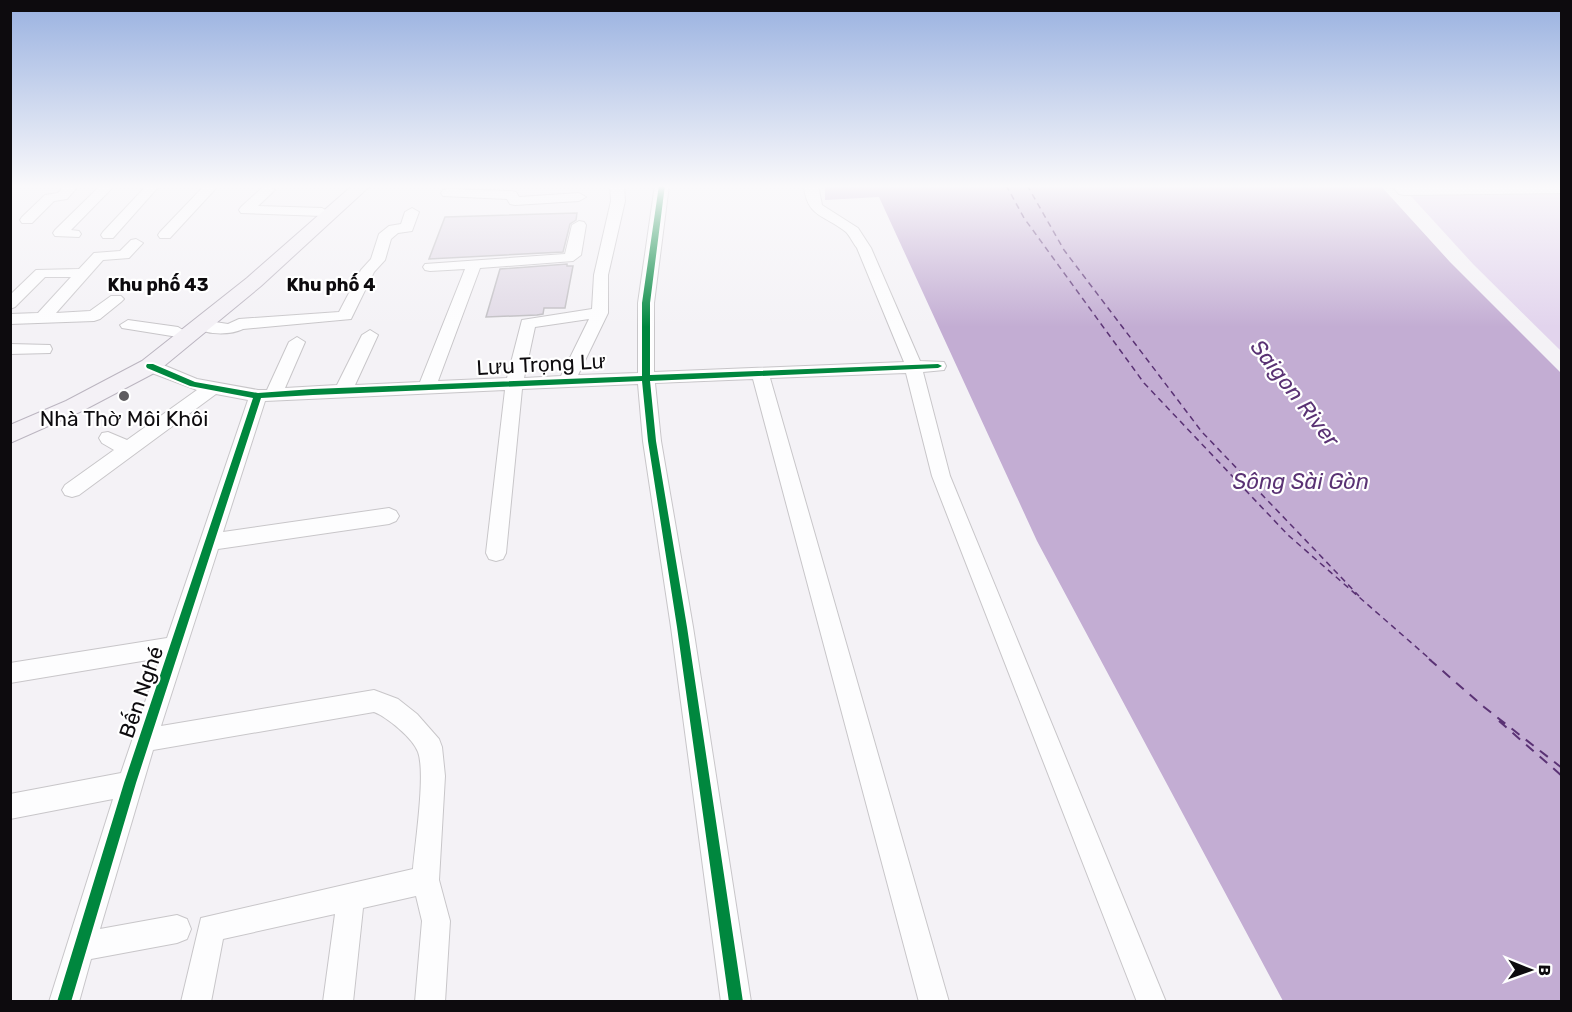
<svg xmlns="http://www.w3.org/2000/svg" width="1572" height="1012" font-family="Rubik,sans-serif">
  <rect width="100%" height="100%" fill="#f4f2f6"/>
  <path fill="#e2d4ed" d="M 1561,193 L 1562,193 L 1561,351 L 1473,264 L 1410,195 Z"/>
  <path fill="#c3add3" d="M 825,185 L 1380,185 L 1450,262 L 1561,373 L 1561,1001 L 1283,1001 L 1037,541 L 879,197 L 825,200 Z"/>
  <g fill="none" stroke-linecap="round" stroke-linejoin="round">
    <path stroke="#5a3274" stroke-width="1.5" stroke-dasharray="6 4.5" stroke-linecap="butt" d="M 1006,185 L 1024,218 L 1144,383 L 1288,535 L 1431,660
      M 1027,185 L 1064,250 L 1202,432 L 1359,596"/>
    <path stroke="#5a3274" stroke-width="2" stroke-dasharray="10 8" stroke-linecap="butt" d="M 1429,659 L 1484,707 L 1562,768
      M 1499,721 L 1562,776"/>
  </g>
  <path fill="#e1dae6" stroke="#c1bfc3" stroke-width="1.5" d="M 577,213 L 576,220 L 570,224 L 563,252 L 429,259 L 445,217 Z
    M 567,264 L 567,266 L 573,266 L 565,308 L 544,308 L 543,314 L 537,315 L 486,317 L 500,269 Z"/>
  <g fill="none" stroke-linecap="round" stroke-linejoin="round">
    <defs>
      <path id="minor" d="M 65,185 L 79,185 L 67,199 L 54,201 L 32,223 L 22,223 L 20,220 L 22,217 L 45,195 L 58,193 Z
        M 101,185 L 115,185 L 71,230 L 79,231 L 81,234 L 79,237 L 55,236 L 53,233 L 55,230 Z
        M 147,185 L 160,185 L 113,238 L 103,238 L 101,235 L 103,232 Z
        M 205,185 L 219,185 L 170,238 L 160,238 L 158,235 L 160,232 Z
        M 610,185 L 624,185 L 625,201 L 608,275 L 608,313 L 578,375 L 638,373 L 638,303 L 655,185 L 669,185 L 654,303 L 654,372 L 904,362 L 857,248 C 853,243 850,236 846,232 C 825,215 806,217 804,185 L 818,185 L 822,205 L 858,228 L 871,248 L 920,361 L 944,362 L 946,366 L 944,370 L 923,372 L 950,476 L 1166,1002 L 1137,1002 L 932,476 L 906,373 L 770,378 L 949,1002 L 919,1002 L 753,379 L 655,383 L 661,441 L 693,627 L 751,1002 L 721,1002 L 671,627 L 643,441 L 638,384 L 522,389 L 506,553 L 503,559 L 496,561 L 489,559 L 486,553 L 505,390 L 265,401 L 223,532 L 389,508 L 396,511 L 399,516 L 396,521 L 389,524 L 218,549 L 161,726 L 374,690 L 398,699 L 417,714 L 439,739 L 442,747 L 445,776 L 439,880 L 450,921 L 445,1002 L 415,1002 L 422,921 L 416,896 L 363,908 L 353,1002 L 323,1002 L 335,914 L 223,939 L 211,1002 L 181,1002 L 201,918 L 413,869 C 415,844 426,773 418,752 C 413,738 387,717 374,712 L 153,750 L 100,929 L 177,915 L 187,919 L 191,929 L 187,939 L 177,943 L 91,959 L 79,1002 L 49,1002 L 113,799 L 10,819 L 10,794 L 121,773 L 160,658 L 10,683 L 10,663 L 167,638 L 248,400 L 216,394 L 79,495 L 72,497 L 65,495 L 62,490 L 65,485 L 114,450 L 102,443 L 99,438 L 102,433 L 108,432 L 127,440 L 197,390 L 144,370 L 142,366 L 144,362 L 156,362 L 197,379 L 258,390 L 267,390 L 289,342 L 297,337 L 305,342 L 285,388 L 337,385 L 362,335 L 370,330 L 378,335 L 355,385 L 420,382 L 465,269 L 430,271 L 425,270 L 423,267 L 425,264 L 565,254 L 572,225 L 579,221 L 584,222 L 586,225 L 581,255 L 573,261 L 480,268 L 438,381 L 507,378 L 522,320 L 592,309 L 594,275 L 611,201 ZM 589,319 L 561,376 L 524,378 L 535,327 Z
        M 1391,185 L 1562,185 L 1562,193 L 1404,195 L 1399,194 Z
        M 268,186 L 275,190 L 258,206 L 322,208 L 329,212 L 322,216 L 241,213 L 239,210 L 241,207 L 263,187 Z
        M 448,189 L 511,191 L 516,192 L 519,197 L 579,193 L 586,197 L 579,201 L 515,205 L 510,204 L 507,199 L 443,196 L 441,193 L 443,190 Z
        M 412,208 L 419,212 L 412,231 L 398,233 L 391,239 L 385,260 L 374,272 L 351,319 L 243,329 C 231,335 204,336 194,325 L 202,320 L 228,324 L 239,319 L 339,312 L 361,270 L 371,259 L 379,234 L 389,226 L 401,224 L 405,212 Z
        M 136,239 L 143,243 L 129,258 L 103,260 L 56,313 L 90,311 L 111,296 L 121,296 L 124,299 L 121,302 L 100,319 L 94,321 L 10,324 L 10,314 L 38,313 L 71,277 L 45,277 L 15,307 L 10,309 L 10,295 L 36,270 L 79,269 L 94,253 L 120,251 L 131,240 Z
        M 128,320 L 178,327 L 186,332 L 178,337 L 122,328 L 120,325 Z
        M 10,344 L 50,345 L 52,349 L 50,353 L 10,354 Z"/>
      <path id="major" d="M 353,185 L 371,185 L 261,286 L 158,371 L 82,411 L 10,443 L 10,425 L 66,401 L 142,361 L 247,278 Z"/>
    </defs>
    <use href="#minor" stroke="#c8c6c9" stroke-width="2"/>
    <use href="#major" stroke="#bbb5c0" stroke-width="2"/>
    <use href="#minor" fill="#fdfdfe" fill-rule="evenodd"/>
    <use href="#major" fill="#f4f1f6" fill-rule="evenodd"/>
    <defs>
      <path id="cycleway" d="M 659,185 L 665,185 L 650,303 L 650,375 L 938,364 L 942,366 L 938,368 L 650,381 L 656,441 L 687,627 L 743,1002 L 729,1002 L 677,627 L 648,441 L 642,381 L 313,395 L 261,398 L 136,783 L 71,1002 L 57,1002 L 124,783 L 253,398 L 190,386 L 147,368 L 146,366 L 147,364 L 153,364 L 195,382 L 258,393 L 313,389 L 642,376 L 642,303 Z"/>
    </defs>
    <use href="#cycleway" stroke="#fff" stroke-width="4"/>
    <use href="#cycleway" fill="#00873e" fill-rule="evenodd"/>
  </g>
  <linearGradient id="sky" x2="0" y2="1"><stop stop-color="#99b1e0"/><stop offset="0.57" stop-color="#faf9fb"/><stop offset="1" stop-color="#faf9fb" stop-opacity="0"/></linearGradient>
  <rect width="1572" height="327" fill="url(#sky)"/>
  <circle fill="#5e5c5f" stroke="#fff" stroke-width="2" cx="124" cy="396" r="6"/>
  <g text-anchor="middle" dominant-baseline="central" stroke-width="4.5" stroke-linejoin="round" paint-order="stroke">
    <g font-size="18" font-weight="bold" fill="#0d0b0e" stroke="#fff">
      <text x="158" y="285">Khu phố 43</text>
      <text x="331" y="285">Khu phố 4</text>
    </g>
    <g font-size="21" fill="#0d0b0e" stroke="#fff">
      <text transform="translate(541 364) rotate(-3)">Lưu Trọng Lư</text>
      <text transform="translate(141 692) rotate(-71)">Bến Nghé</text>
    </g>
    <g font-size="21" fill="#0d0b0e" stroke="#fff">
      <text x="124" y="418">Nhà Thờ Môi Khôi</text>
    </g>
    <g font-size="22" font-style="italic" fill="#5a3274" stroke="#fff">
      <text transform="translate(1295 393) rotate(52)">Saigon River</text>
      <text x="1301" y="481">Sông Sài Gòn</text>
    </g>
  </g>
  <rect width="1572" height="1012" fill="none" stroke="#0d0b0e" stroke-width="24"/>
  <g transform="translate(1530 970) rotate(91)" stroke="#ffffff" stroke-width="4.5" paint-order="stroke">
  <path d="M0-4.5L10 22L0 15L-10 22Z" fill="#0d0b0e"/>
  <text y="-9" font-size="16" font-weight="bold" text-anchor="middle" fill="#0d0b0e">B</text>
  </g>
</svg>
